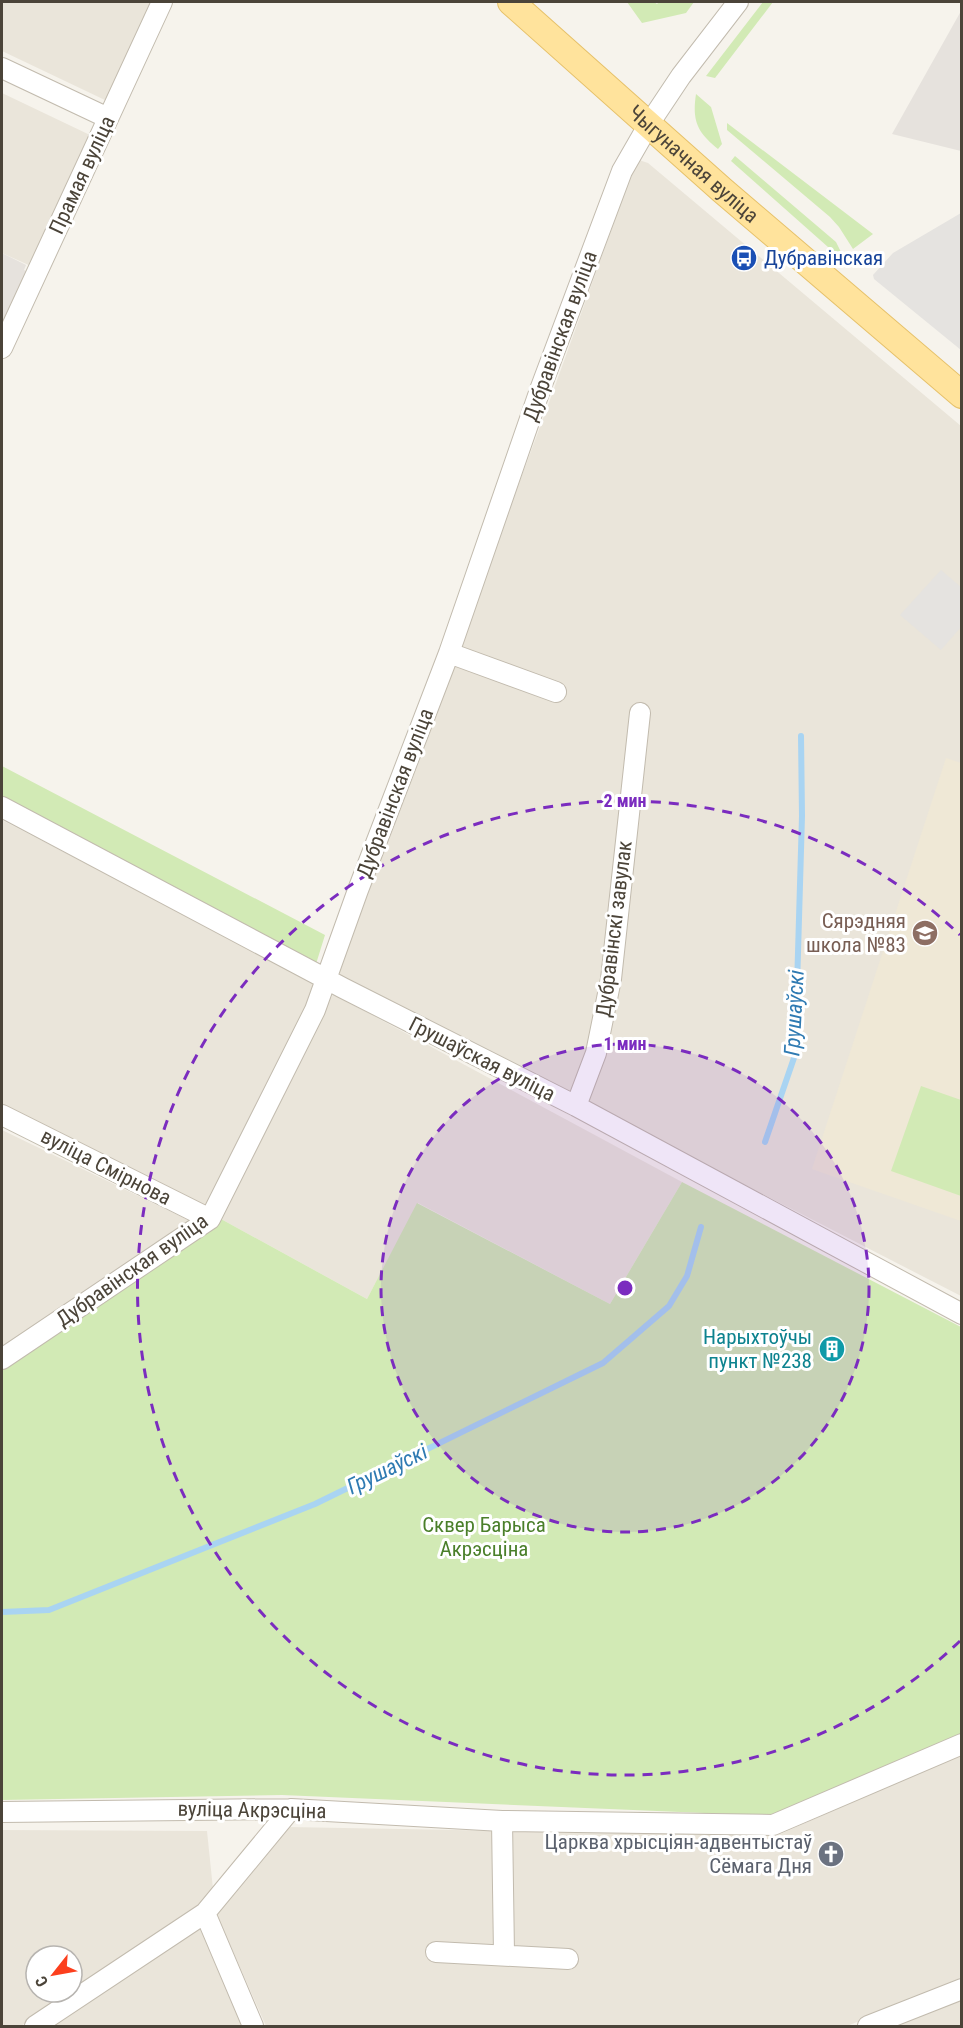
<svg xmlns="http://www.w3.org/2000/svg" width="963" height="2028" font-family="'Roboto Condensed',sans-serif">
  <rect width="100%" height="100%" fill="#f6f3ec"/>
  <path fill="#eae5da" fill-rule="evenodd" d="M 2,2 L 152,2 L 107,101 L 2,51 Z
    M 2,93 L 90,135 L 33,267 L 2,253 Z
    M 639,160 L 648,163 L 961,426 L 961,1296 L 336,975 L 547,408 L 635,164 Z
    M 2,820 L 320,985 L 207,1210 L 2,1107 Z
    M 333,994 L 682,1182 L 610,1304 L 418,1203 L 367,1299 L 221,1219 Z
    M 2,1130 L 190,1221 L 2,1349 Z
    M 961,1754 L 961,1980 L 847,2026 L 266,2026 L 216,1913 L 288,1827 L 776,1836 Z
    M 2,1830 L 207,1831 L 213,1889 L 203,1905 L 21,2026 L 2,2026 ZM 36,1956 L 72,1956 L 72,1992 L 36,1992 Z
    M 202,1925 L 242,2026 L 50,2026 Z
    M 961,1997 L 961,2026 L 888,2026 Z"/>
  <path fill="#e6e2dd" d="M 961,11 L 961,151 L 892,134 Z
    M 2,253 L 26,265 L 24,270 L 30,273 L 2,332 Z"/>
  <path fill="#efe8d6" d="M 946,758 L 961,763 L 961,1221 L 812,1169 Z"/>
  <path fill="#d2eab5" d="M 627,2 L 654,2 L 657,4 L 659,2 L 694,2 L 686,13 L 642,23 Z
    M 763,2 L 773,2 L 715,78 L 706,76 Z
    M 696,94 L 711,107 L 722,144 L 718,149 C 697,132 692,121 696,94 Z
    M 727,123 L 873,234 L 853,249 L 839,227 L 830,217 L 727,130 Z
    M 735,156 L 836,242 L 843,256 L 828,247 L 731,161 Z
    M 2,766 L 325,935 L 316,964 L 2,798 Z
    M 921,1086 L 961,1100 L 961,1196 L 891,1171 Z
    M 682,1182 L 961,1327 L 961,1738 L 774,1816 L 282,1795 L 2,1800 L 2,1368 L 221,1219 L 367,1299 L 417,1203 L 610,1304 Z"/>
  <path fill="#e5e3e0" d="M 961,213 L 961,350 L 874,279 L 873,275 L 893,253 Z
    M 941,570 L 962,588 L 961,627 L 941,650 L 900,615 Z"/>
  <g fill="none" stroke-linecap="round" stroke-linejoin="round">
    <path stroke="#a9d4f2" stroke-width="6" d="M 765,1142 L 795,1055 L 802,816 L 801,736
      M 2,1612 L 49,1610 L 315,1504 L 603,1363 L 669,1306 L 687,1276 L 701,1227"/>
    <defs>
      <path id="minor" d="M 2,68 L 108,118
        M 2,348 L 162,2
        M 449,653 L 556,692
        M 2,807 L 343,988 L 576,1106 L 962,1314
        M 576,1106 L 596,1053 L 611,979 L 640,713
        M 2,1115 L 210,1219
        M 2,1359 L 210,1219 L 315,1010 L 358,890 L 449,653 L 541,387 L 622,171 L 649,124 L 681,76 L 738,2
        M 2,1812 L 291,1809 L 502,1821 L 773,1825 L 962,1744
        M 502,1821 L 504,1954
        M 436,1952 L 568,1959
        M 35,2026 L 205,1913
        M 253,2026 L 205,1913 L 291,1809
        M 868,2026 L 962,1989"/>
      <g id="major">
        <path id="s1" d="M 511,2 L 722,190 L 962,395"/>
      </g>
    </defs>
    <use href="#minor" stroke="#c2bbae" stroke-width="22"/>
    <use href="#major" stroke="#e6c16a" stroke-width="28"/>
    <use href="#minor" stroke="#fff" stroke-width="20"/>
    <use href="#major" stroke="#ffe39c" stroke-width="26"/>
  </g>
  <circle cx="625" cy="1288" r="244" fill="#7b2cbf" fill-opacity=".12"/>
  <g fill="none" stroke="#7b2cbf" stroke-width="3" stroke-dasharray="10 8">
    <circle cx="625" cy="1288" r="244"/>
    <path d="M960 1641A487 487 0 1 1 960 935"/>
  </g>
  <defs>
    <symbol id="bus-disc" viewBox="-11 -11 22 22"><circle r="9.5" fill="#1a4fb4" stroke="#fff"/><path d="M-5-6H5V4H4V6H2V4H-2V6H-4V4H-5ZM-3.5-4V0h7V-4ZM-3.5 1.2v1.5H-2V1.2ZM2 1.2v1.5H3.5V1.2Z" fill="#fff"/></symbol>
    <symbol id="school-disc" viewBox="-11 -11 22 22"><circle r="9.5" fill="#8d6e63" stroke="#fff"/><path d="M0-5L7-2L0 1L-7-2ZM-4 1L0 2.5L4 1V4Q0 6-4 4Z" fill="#fff"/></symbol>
    <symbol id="building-disc" viewBox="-11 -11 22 22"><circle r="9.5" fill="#0f9aa8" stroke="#fff"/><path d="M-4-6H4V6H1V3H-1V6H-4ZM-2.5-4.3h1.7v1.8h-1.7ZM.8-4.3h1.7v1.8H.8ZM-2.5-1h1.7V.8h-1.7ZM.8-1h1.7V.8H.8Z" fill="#fff"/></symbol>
    <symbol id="church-disc" viewBox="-11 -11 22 22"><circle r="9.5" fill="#6b7280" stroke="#fff"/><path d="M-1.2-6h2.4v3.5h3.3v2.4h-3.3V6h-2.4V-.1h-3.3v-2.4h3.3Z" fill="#fff"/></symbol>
  </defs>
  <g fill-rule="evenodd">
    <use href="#bus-disc" x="729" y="243" width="30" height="30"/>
    <use href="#school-disc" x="910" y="918" width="30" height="30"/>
    <use href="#building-disc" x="817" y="1334" width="30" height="30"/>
    <use href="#church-disc" x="816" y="1839" width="30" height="30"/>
  </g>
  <g text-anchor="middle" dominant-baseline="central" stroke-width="6" stroke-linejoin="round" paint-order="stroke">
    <g font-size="21" fill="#4b4439" stroke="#fff">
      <text stroke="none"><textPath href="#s1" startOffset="244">Чыгуначная вуліца</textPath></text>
      <text transform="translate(82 175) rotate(-65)">Прамая вуліца</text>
      <text transform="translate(560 336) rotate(-70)">Дубравінская вуліца</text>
      <text transform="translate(395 793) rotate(-69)">Дубравінская вуліца</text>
      <text transform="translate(614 929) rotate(-83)">Дубравінскі завулак</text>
      <text transform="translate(482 1059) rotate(27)">Грушаўская вуліца</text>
      <text transform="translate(106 1167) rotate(27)">вуліца Смірнова</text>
      <text transform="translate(132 1270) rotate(-35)">Дубравінская вуліца</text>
      <text transform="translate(252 1810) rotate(1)">вуліца Акрэсціна</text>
    </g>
    <g font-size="21" fill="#164399" stroke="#fff" text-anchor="start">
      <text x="764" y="258">Дубравінская</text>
    </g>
    <g font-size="21" fill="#785e54" stroke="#fff" text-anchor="end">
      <text x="906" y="921">Сярэдняя<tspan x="906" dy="24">школа №83</tspan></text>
    </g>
    <g font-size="21" fill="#0d838f" stroke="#fff" text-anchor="end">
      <text x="812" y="1337">Нарыхтоўчы<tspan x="812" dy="24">пункт №238</tspan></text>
    </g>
    <g font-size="21" fill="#4a7f2a" stroke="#fff">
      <text x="484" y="1525">Сквер Барыса<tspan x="484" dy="24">Акрэсціна</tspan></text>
    </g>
    <g font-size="21" fill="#5b616d" stroke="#fff" text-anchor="end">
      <text x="812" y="1842">Царква хрысціян-адвентыстаў<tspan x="812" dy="24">Сёмага Дня</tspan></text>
    </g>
    <g font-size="22" font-style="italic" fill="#2e7ab2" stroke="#fff">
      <text transform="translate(794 1013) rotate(-87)">Грушаўскі</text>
      <text transform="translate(387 1469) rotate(-26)">Грушаўскі</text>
    </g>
  </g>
  <circle cx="625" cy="1288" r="9" fill="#7b2cbf" stroke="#fff" stroke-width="3"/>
  <g font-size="18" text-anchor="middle" font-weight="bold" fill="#7b2cbf" stroke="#fff" stroke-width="6" stroke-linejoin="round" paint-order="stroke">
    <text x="625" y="807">2 мин</text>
    <text x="625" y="1050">1 мин</text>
  </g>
  <rect width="963" height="2028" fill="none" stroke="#4b4439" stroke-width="6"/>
  <g transform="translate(54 1974) rotate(239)"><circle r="28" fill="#ffffff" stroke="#b7b4b0" stroke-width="1.5"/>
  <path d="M0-4.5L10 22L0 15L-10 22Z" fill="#fc3f1d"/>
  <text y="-9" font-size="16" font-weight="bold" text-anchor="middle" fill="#4b4439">С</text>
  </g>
</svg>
